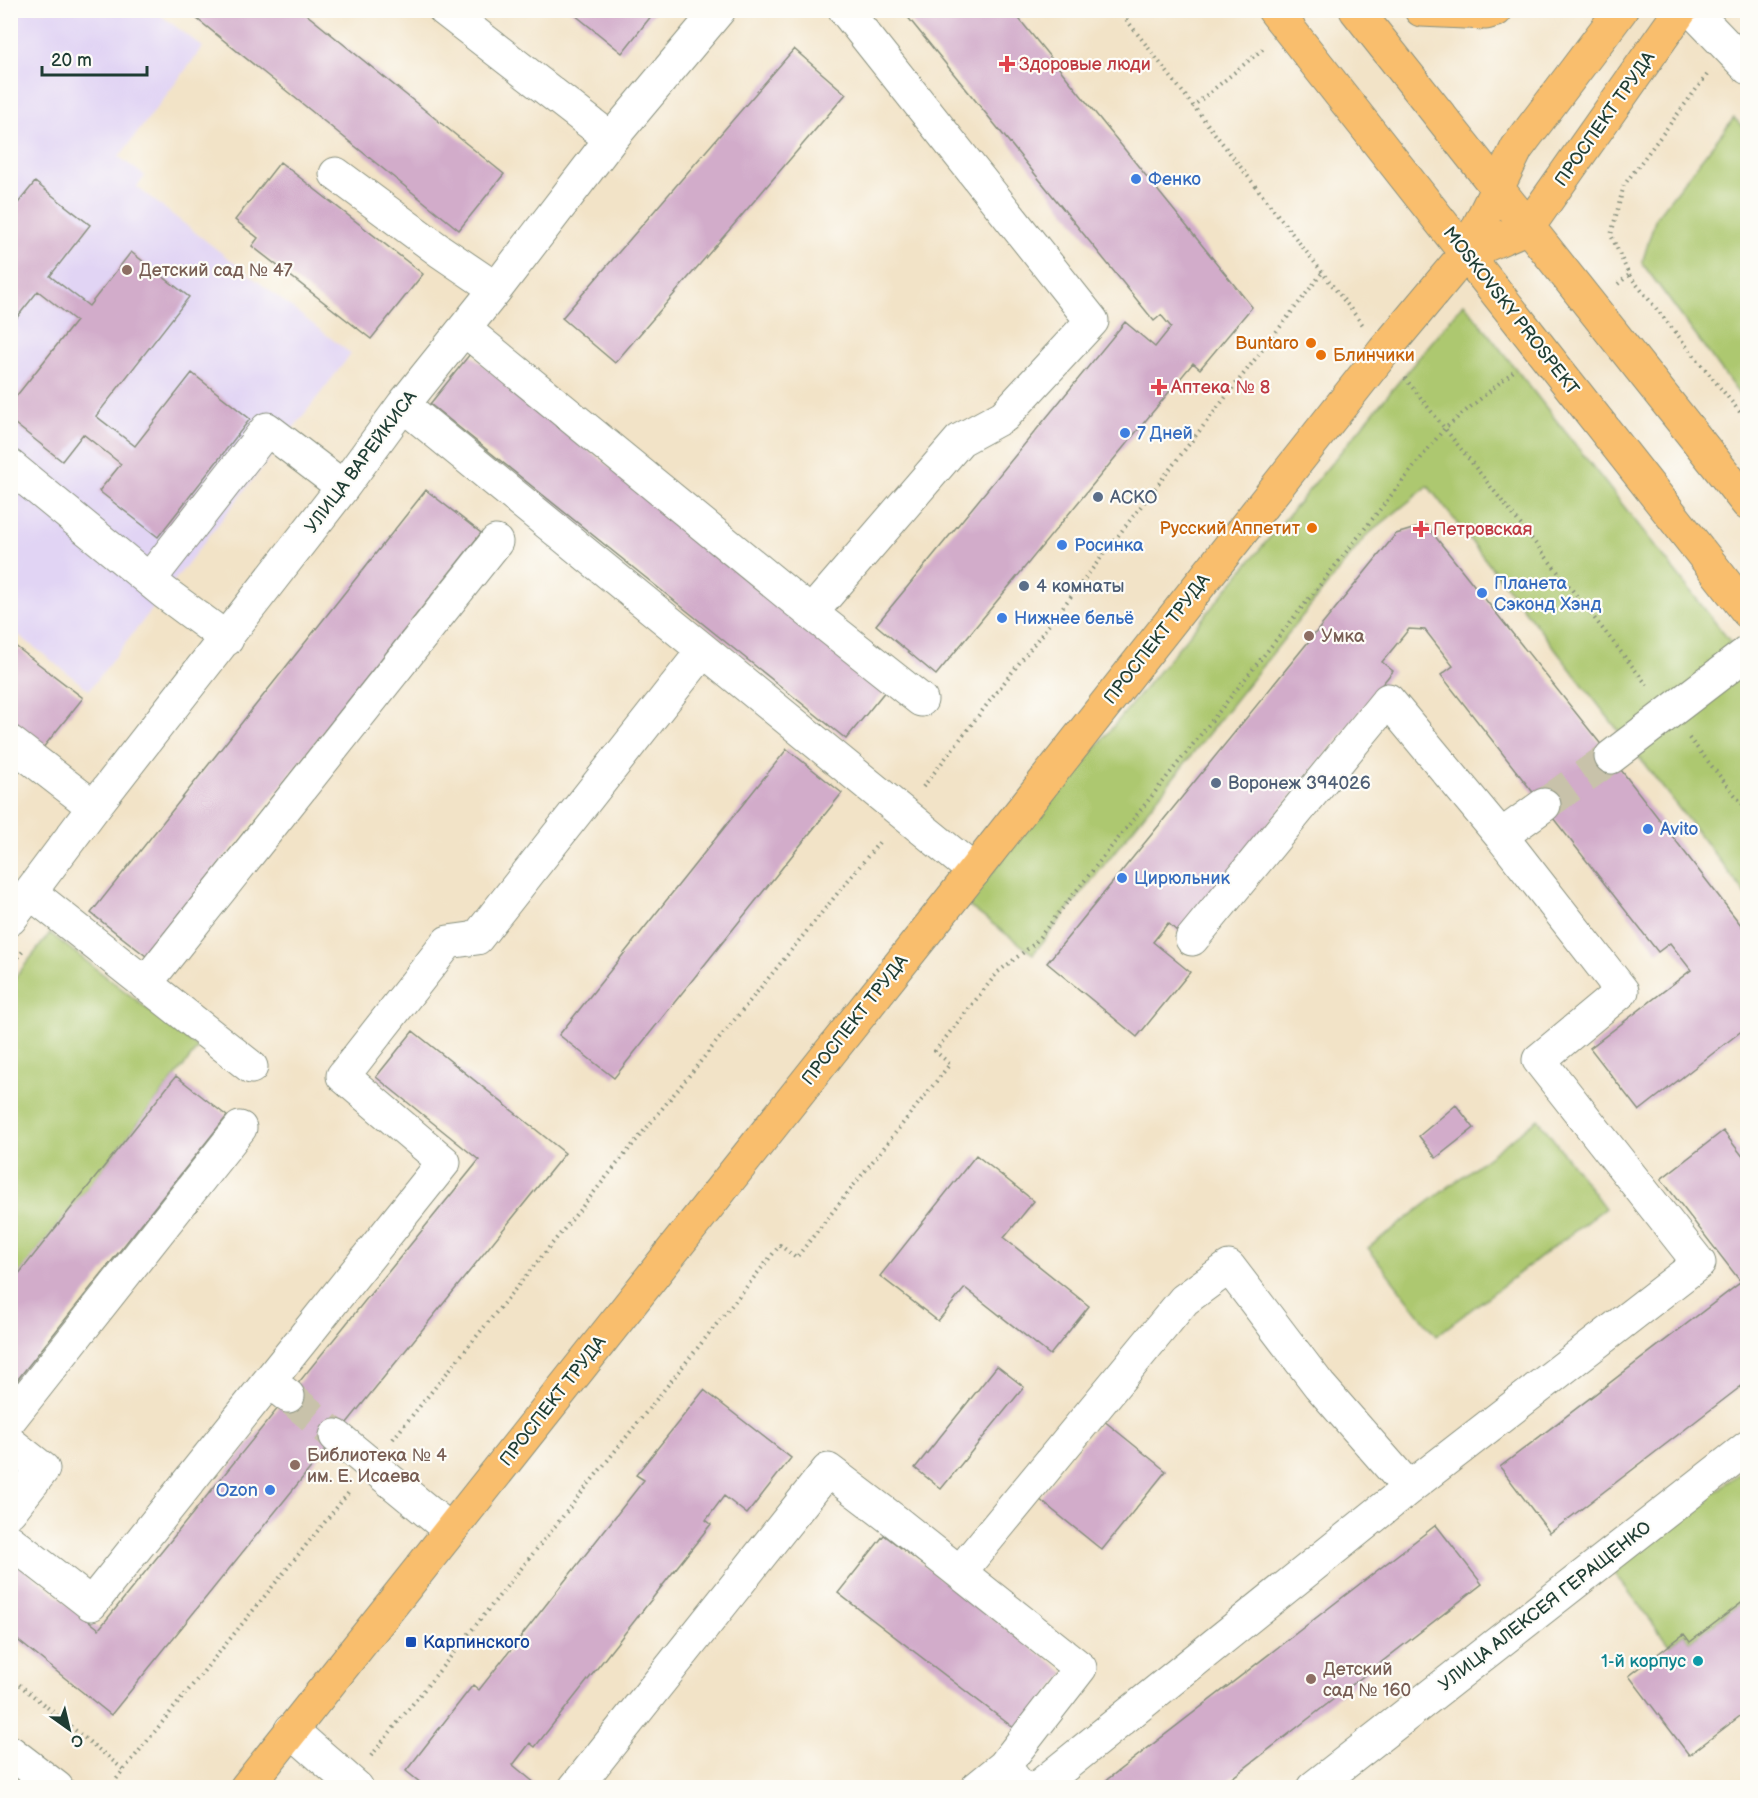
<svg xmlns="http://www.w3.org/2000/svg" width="1758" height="1798" font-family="'Balsamiq Sans',sans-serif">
  <rect width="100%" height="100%" fill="#fdfcf7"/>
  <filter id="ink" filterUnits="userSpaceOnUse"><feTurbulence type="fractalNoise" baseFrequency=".0167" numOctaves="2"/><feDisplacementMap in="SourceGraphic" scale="12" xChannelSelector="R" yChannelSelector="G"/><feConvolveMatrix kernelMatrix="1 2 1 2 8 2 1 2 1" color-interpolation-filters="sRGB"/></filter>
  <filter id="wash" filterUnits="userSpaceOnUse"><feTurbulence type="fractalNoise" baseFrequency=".008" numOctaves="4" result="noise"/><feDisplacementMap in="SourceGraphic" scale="24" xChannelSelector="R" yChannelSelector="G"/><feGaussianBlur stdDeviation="1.35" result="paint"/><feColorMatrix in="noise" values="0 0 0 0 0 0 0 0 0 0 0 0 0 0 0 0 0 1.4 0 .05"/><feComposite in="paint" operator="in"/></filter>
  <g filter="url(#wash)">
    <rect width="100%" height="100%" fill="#f2e3c7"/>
    <path fill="#e1d4f4" d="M 23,11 L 155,11 L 203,47 L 119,157 L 145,176 L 137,187 L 351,354 L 89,690 L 11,629 L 10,26 Z"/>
    <path fill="#adc86f" stroke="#668252" stroke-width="1.5" d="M 1734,118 L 1748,132 L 1747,405 L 1642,263 L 1656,217 Z
      M 1464,303 L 1747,663 L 1747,896 L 1428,486 L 1366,536 L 1033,954 L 966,904 Z
      M 50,933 L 198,1048 L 11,1285 L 11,983 Z
      M 1538,1119 L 1605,1208 L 1436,1336 L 1368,1248 Z
      M 1747,1467 L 1747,1598 L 1690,1642 L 1684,1634 L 1669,1645 L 1613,1571 Z"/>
    <g id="blocks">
      <path fill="#d2acca" d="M 186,10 L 301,10 L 504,174 L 459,230 Z
        M 569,10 L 656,10 L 622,53 Z
        M 902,10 L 1012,10 L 1252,307 L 1200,369 L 1193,363 L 936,675 L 876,625 L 1125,322 L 1155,347 L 1171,327 L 1161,315 L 1154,321 Z
        M 794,49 L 846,94 L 615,363 L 562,318 Z
        M 280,162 L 423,274 L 371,339 L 252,246 L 258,238 L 235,220 Z
        M 35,182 L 90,225 L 50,276 L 89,306 L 131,252 L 189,297 L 96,416 L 135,446 L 192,373 L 250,419 L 158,537 L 99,491 L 121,464 L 83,434 L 62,461 L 10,420 L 10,404 L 76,321 L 38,291 L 10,326 L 10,213 Z
        M 470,354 L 886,690 L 846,739 L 430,404 Z
        M 426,490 L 481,533 L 146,956 L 91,913 Z
        M 1426,525 L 1611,757 L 1748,934 L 1748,1026 L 1639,1111 L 1590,1048 L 1691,970 L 1670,943 L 1658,952 L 1441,675 L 1453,666 L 1425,630 L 1409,629 L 1382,662 L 1393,671 L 1179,933 L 1168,923 L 1153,942 L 1190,972 L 1137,1037 L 1047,963 L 1396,534 Z
        M 10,642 L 83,698 L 42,749 L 10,724 Z
        M 787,749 L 842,793 L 614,1078 L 559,1035 Z
        M 413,1031 L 565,1153 L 111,1715 L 10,1634 L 10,1558 L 99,1629 L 479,1160 L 376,1077 Z
        M 176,1076 L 227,1116 L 10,1389 L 10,1285 Z
        M 1456,1105 L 1474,1128 L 1436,1158 L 1419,1136 Z
        M 1723,1131 L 1748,1163 L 1748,1381 L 1550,1533 L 1500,1467 L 1741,1282 L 1661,1179 Z
        M 976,1155 L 1034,1201 L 1004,1238 L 1089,1306 L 1050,1355 L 965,1288 L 938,1321 L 880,1276 Z
        M 997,1366 L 1024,1387 L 941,1489 L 915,1468 Z
        M 704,1390 L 791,1458 L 747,1514 L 724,1496 L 706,1520 L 711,1524 L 535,1747 L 530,1743 L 513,1765 L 536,1784 L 533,1788 L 427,1788 L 406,1771 L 473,1685 L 479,1690 L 644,1480 L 636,1475 Z
        M 1103,1420 L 1166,1471 L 1102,1550 L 1039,1499 Z
        M 1436,1525 L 1482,1584 L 1219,1788 L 1108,1788 L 1104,1782 Z
        M 884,1535 L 1065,1673 L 1019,1732 L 838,1593 Z
        M 1748,1598 L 1748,1710 L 1689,1755 L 1629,1676 L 1684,1634 L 1690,1642 Z"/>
    </g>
  </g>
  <g filter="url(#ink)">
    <use href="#blocks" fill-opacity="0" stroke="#88907e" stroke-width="1.5"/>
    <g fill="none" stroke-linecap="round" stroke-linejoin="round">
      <path stroke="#c8c2aa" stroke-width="33" stroke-dasharray="33 16" stroke-linecap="butt" d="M 1544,805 L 1611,757
        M 288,1396 L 336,1436"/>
      <defs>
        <path id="minor" d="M 445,10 L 611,139
          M 1692,10 L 1748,68
          M 336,174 L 440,251 L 496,289
          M 464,329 L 811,613 L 921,700
          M 403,405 L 974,871
          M 10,466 L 165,593 L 227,639
          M 149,580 L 267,429 L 343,487
          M 811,613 L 960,440 L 1004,416 L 1092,321 L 845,10
          M 10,742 L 94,807
          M 1611,757 L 1748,652
          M 31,893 L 251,1067
          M 10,919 L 94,807 L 343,487 L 403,405 L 496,289 L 611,139 L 719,10
          M 1192,939 L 1388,700 L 1501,836 L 1544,805
          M 145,984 L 496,542
          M 269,1381 L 444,1162 L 343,1076 L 448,942 L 477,938 L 703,651
          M 10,1419 L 240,1128
          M 336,1436 L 450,1530
          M 10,1443 L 43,1469 L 10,1511
          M 10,1541 L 91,1604 L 269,1381 L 288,1396
          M 960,1572 L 1184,1300 L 1229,1267 L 1319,1385 L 1409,1488
          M 291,1730 L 357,1788
          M 10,1752 L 57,1788
          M 575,1788 L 828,1470 L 895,1521 L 1080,1668 L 1004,1766
          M 977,1788 L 1004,1766 L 1018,1784
          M 1037,1788 L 1409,1488 L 1699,1263 L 1539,1060 L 1622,991 L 1501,836
          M 1313,1788 L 1748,1447"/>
        <path id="major" d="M 1274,10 L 1748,612
          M 1356,10 L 1748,504
          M 1421,10 L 1486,13 L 1496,10
          M 1528,227 L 1681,10
          M 1465,254 L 1528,227
          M 246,1788 L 974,871 L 1384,351 L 1465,254 L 1517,148 L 1621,10"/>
      </defs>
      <use href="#minor" stroke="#88907e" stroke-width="35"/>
      <use href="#major" stroke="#88907e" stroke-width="35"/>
      <path stroke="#88907e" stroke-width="4" stroke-dasharray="1.5 4.5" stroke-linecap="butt" d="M 1119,10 L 1363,325
        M 1707,75 L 1624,185 L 1611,235 L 1629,275 L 1748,422
        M 1192,107 L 1263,49
        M 1618,284 L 1629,275
        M 1405,378 L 1647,685
        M 1689,738 L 1748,811
        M 923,787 L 1322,273
        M 10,967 L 23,951
        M 393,1439 L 881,840
        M 10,1677 L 124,1770
        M 371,1756 L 780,1245 L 796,1258 L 950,1064 L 935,1051 L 998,972 L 1034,944 L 1444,429 L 1515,370
        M 109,1788 L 350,1491"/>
      <use href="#minor" stroke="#fff" stroke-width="33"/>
      <use href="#major" stroke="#f9be6d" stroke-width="33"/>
    </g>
  </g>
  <g fill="#e0444e" stroke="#fdfcf7" stroke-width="2">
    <path d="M1004 55h6v6h6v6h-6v6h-6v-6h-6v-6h6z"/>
    <path d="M1156 378h6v6h6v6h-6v6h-6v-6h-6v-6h6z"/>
    <path d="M1418 520h6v6h6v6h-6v6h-6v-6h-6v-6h6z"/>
  </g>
  <g fill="#3f7fe0" stroke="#fdfcf7" stroke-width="2">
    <circle cx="1136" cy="179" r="6"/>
    <circle cx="1125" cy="433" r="6"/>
    <circle cx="1062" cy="545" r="6"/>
    <circle cx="1482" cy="593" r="6"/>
    <circle cx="1002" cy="618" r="6"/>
    <circle cx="1648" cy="829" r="6"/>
    <circle cx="1122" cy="878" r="6"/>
    <circle cx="270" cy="1490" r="6"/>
  </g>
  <g fill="#8d6e63" stroke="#fdfcf7" stroke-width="2">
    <circle cx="127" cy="270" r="6"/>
    <circle cx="1309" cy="636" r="6"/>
    <circle cx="295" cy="1465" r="6"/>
    <circle cx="1311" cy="1679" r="6"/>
  </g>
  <g fill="#e8710a" stroke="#fdfcf7" stroke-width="2">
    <circle cx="1311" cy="343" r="6"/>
    <circle cx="1321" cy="355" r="6"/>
    <circle cx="1312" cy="528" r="6"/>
  </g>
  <g fill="#5c6f8a" stroke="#fdfcf7" stroke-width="2">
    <circle cx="1098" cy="497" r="6"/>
    <circle cx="1024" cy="586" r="6"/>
    <circle cx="1216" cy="783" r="6"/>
  </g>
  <rect fill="#1a4fb4" stroke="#fdfcf7" stroke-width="2" x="405" y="1636" width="12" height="12" rx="3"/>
  <circle fill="#0f9aa8" stroke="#fdfcf7" stroke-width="2" cx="1698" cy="1661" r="6"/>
  <g text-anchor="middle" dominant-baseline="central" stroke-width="4.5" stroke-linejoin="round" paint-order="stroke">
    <g font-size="18" fill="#be3a42" stroke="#fdfcf7" text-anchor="start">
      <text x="1019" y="64">Здоровые люди</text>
      <text x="1171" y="387">Аптека № 8</text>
      <text x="1433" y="529">Петровская</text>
    </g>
    <g font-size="18" fill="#1f3d34" stroke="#fdfcf7">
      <text transform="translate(1605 119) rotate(-55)">ПРОСПЕКТ ТРУДА</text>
      <text transform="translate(1511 311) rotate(52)">MOSKOVSKY PROSPEKT</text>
      <text transform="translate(361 462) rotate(-53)">УЛИЦА ВАРЕЙКИСА</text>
      <text transform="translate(1157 639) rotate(-52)">ПРОСПЕКТ ТРУДА</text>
      <text transform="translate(855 1020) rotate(-52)">ПРОСПЕКТ ТРУДА</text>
      <text transform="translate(553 1401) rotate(-52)">ПРОСПЕКТ ТРУДА</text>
      <text transform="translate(1545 1606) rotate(-38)">УЛИЦА АЛЕКСЕЯ ГЕРАЩЕНКО</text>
    </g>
    <g font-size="18" fill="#366cbe" stroke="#fdfcf7" text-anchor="start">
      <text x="1148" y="179">Фенко</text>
      <text x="1137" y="433">7 Дней</text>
      <text x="1074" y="545">Росинка</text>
      <text x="1494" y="583">Планета<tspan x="1494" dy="21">Сэконд Хэнд</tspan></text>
      <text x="1014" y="618">Нижнее бельё</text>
      <text x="1660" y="829">Avito</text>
      <text x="1134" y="878">Цирюльник</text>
      <text x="258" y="1490" text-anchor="end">Ozon</text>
    </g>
    <g font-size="18" fill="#785e54" stroke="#fdfcf7" text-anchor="start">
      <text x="139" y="270">Детский сад № 47</text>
      <text x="1321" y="636">Умка</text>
      <text x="307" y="1455">Библиотека № 4<tspan x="307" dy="21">им. Е. Исаева</tspan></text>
      <text x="1323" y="1669">Детский<tspan x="1323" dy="21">сад № 160</tspan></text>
    </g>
    <g font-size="18" fill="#c56008" stroke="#fdfcf7" text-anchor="end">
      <text x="1299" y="343">Buntaro</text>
      <text x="1333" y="355" text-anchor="start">Блинчики</text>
      <text x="1300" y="528">Русский Аппетит</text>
    </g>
    <g font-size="18" fill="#4e5e75" stroke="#fdfcf7" text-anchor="start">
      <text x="1110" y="497">АСКО</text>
      <text x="1036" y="586">4 комнаты</text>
      <text x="1228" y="783">Воронеж 394026</text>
    </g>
    <g font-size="18" fill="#164399" stroke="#fdfcf7" text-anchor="start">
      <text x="423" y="1642">Карпинского</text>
    </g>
    <g font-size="18" fill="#0d838f" stroke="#fdfcf7" text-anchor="end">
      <text x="1686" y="1661">1-й корпус</text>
    </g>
  </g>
  <rect width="1758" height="1798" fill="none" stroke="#fdfcf7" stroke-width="36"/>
  <g transform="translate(69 1729) rotate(146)" stroke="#fdfcf7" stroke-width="4.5" paint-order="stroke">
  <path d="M0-4.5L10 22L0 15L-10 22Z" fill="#1f3d34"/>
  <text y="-9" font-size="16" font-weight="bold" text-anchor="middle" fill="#1f3d34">С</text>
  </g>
  <path d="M42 66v9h105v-9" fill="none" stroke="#1f3d34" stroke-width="3"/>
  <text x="51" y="66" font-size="18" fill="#1f3d34" stroke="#fdfcf7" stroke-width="4.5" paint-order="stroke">20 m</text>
</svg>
